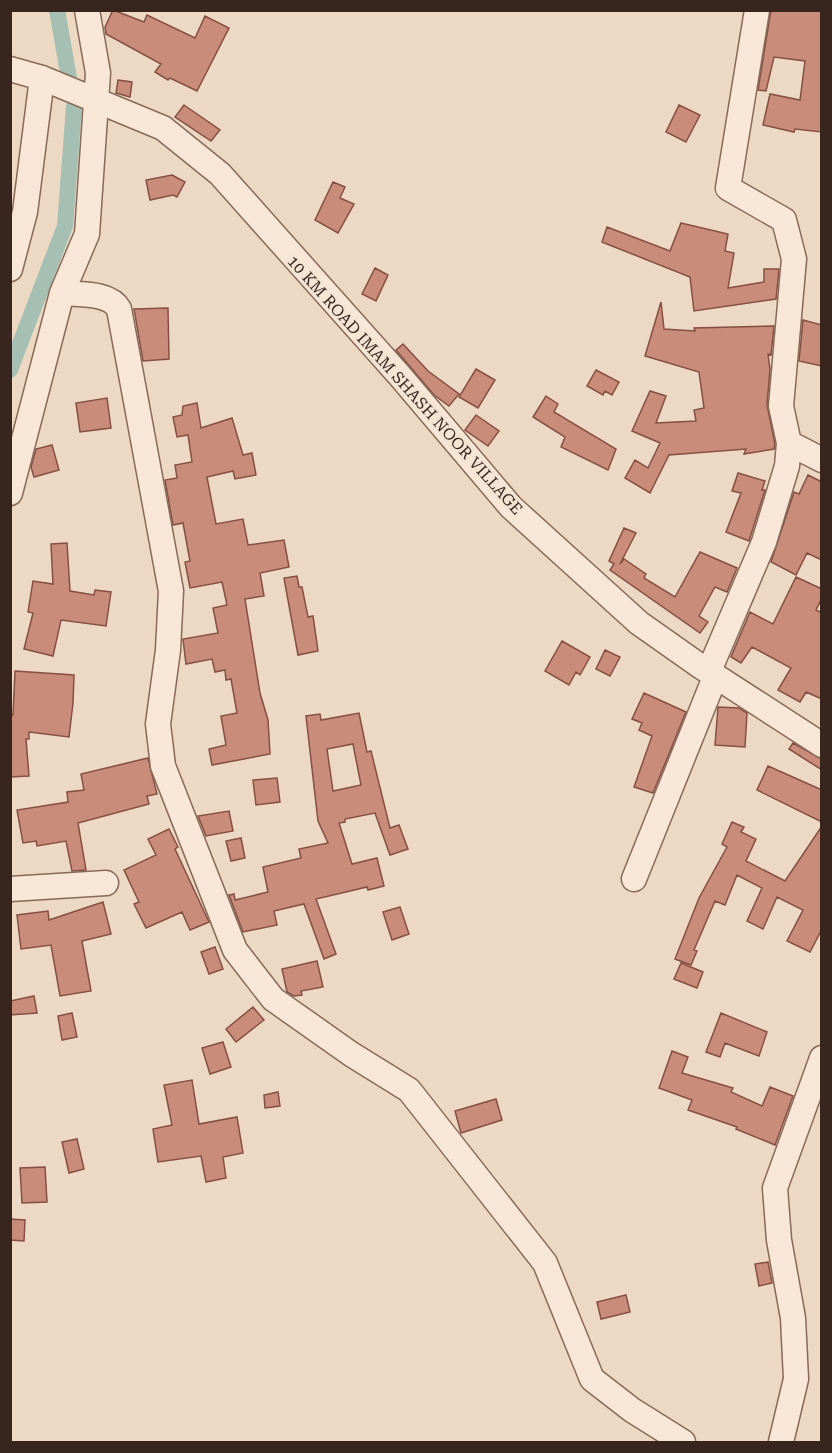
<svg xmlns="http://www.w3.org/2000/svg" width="832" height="1453" font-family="'Roboto Serif',serif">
  <rect width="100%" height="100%" fill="#edd9c3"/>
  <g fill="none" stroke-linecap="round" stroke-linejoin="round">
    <path stroke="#a5c0b3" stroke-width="16" d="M 57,10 L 69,78
      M 10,370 L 65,226 L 74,106"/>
  </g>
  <path fill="#ca8c7a" stroke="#854f41" stroke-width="1.5" fill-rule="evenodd" d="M 113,10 L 144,22 L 147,15 L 195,38 L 205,16 L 229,28 L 197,91 L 170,78 L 168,80 L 155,72 L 161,64 L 106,34 L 105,27 Z
    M 771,10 L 822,10 L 822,132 L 795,129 L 794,132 L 763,125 L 770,94 L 800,100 L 805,61 L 774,57 L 766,91 L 758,90 Z
    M 118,80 L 132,82 L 130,97 L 116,93 Z
    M 184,105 L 220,130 L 211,141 L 175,117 Z
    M 679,105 L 700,115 L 686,142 L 666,132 Z
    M 172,175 L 185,182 L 177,197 L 173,195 L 150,200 L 146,180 Z
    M 333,182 L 345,187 L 340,198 L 354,204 L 338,233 L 315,220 Z
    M 681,223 L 728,234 L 725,251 L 734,253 L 728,288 L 764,282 L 764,269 L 779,269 L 776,299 L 694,311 L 690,277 L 602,242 L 607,227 L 670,251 Z
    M 375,268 L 388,275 L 376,301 L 362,294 Z
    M 661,302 L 664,329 L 695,331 L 694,328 L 774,326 L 771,355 L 768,354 L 770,369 L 767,405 L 775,444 L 774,449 L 744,454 L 746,449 L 669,455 L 650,493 L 625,478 L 635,460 L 648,468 L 660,443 L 632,431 L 650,391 L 666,396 L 656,423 L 696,421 L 694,410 L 704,408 L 699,372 L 645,356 Z
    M 168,308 L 169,359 L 143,361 L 134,309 Z
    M 803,320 L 822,325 L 822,366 L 799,361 Z
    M 403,344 L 428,371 L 459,394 L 449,406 L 434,395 L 396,350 Z
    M 476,369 L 495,380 L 478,408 L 459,397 Z
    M 596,370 L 619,382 L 612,395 L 605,391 L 603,395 L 587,386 Z
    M 546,396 L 558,404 L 554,412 L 616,449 L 608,470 L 561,447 L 565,437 L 533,417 Z
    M 107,398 L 111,428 L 80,432 L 76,403 Z
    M 197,403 L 201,428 L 232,418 L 243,455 L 252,453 L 256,475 L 235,479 L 233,471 L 207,477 L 216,524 L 243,519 L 248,545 L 284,540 L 289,567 L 260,573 L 264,596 L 245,599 L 260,693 L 268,720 L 270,754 L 212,765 L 209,749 L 226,745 L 221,716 L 237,713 L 231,679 L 226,680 L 225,670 L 215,672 L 212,659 L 186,664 L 183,639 L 218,633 L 213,608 L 227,605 L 222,582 L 190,588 L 185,562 L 190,561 L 183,523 L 173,525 L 165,480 L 177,478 L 175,465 L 192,462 L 188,435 L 177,437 L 173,417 L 182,415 L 183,406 Z
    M 476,415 L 499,431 L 488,446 L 465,430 Z
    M 52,445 L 59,470 L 34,477 L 31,467 L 36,449 Z
    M 738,473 L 765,481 L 762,490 L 765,490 L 749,541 L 726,532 L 741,493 L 732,491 Z
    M 808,475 L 822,482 L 822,560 L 807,553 L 796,575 L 771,562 L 794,492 L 799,494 Z
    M 624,528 L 636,533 L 620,564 L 624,559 L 646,574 L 644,578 L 675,597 L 700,552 L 737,568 L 727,592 L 715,587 L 699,616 L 708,622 L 700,633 L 610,570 L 614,564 L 609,561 Z
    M 67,543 L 70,591 L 94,595 L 95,590 L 111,592 L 106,626 L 61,620 L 53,656 L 24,649 L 33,613 L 28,612 L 33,581 L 53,584 L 51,544 Z
    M 297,576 L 299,587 L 302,587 L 308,617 L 313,616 L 318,651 L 298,655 L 284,578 Z
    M 796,577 L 822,589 L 822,598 L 816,610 L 822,613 L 822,699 L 806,692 L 800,702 L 778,690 L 791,668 L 752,647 L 741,663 L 731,657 L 750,612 L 773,624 Z
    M 562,641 L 590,657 L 580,675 L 576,672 L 569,685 L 545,671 Z
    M 605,650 L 620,657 L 610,676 L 596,669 Z
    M 15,671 L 74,675 L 73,703 L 69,737 L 29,732 L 29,739 L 26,739 L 29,776 L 10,777 L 10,714 L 13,715 Z
    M 644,693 L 686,712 L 653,793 L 634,787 L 652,736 L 639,730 L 642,723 L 632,719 Z
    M 718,707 L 739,708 L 747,713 L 745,747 L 715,745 Z
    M 359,713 L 367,752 L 371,751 L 390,828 L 399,825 L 408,849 L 390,855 L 375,813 L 345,819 L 345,822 L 339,823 L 352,864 L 377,858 L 384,886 L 368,890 L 367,887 L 316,899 L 336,954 L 324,959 L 304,904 L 274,911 L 277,925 L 243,932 L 229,895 L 234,894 L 235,900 L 268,892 L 263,867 L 301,858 L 299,849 L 328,843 L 318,821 L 306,716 L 320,714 L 321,720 ZM 353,744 L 361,785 L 333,791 L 327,749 Z
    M 793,743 L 822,759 L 822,770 L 789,749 Z
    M 148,758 L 157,794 L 147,796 L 149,804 L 78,823 L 86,870 L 72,871 L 66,841 L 37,846 L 36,841 L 23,843 L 17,810 L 68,802 L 67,792 L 84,790 L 81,774 Z
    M 768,766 L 822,790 L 822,822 L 757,790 Z
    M 277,778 L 280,802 L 256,805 L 253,780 Z
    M 229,811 L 233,831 L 206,836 L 198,816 Z
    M 732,822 L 744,827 L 741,832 L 756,839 L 746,861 L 785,881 L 822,826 L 822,929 L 810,952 L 787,941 L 803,910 L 777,897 L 763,929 L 747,921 L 762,888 L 737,875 L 725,905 L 715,901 L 694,950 L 697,951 L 691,965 L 675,959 L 699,898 L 727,847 L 722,844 Z
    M 169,829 L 178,847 L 175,849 L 209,922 L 190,930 L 182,912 L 146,928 L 134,904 L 139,902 L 124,870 L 156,855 L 148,839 Z
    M 241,838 L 245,858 L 231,861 L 226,841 Z
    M 103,902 L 111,934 L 82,941 L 91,991 L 60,996 L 51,945 L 21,949 L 17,915 L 48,911 L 49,920 Z
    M 400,907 L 409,934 L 392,940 L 383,912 Z
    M 215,947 L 223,969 L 209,974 L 201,952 Z
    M 317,961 L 323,987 L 301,991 L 302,995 L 294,996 L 287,992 L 282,969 Z
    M 681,963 L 703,972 L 697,988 L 674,979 Z
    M 34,996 L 37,1013 L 10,1015 L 10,1001 Z
    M 253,1007 L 264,1020 L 236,1042 L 226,1029 Z
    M 72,1013 L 77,1037 L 62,1040 L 58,1016 Z
    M 721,1013 L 767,1032 L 759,1056 L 725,1043 L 720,1057 L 706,1052 Z
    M 223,1042 L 231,1067 L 210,1074 L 202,1048 Z
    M 672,1051 L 688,1057 L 682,1073 L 733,1088 L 731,1092 L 762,1106 L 770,1087 L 793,1096 L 775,1145 L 736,1129 L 737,1127 L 688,1110 L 692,1100 L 659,1088 Z
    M 192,1080 L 199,1124 L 237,1117 L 243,1153 L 223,1157 L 226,1178 L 206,1182 L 201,1156 L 158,1162 L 153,1129 L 172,1125 L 164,1085 Z
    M 278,1092 L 280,1106 L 265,1108 L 264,1095 Z
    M 496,1099 L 502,1120 L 461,1133 L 455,1111 Z
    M 77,1139 L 84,1169 L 69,1173 L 62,1142 Z
    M 45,1167 L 47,1202 L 22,1203 L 20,1168 Z
    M 10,1219 L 25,1220 L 24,1241 L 10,1240 Z
    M 768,1262 L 772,1283 L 759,1286 L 755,1264 Z
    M 626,1295 L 630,1312 L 601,1319 L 597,1302 Z"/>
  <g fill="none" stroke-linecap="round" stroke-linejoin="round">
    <defs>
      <path id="minor" d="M 10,69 L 42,78 L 163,128 L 220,174 L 400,376 L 511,507 L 639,623 L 700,666 L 822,745
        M 10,269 L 25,212 L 42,78
        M 62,293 C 80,295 109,292 119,309 L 171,591 L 168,650 L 158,724 L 163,766 L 235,950 L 273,999 L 351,1054 L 409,1090 L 545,1263 L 592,1379 L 632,1410 L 683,1442
        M 789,443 L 822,460
        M 10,493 L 62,293 L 87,234 L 98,73 L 87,10
        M 709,671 L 764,542 L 787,466 L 789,443 L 781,406 L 794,259 L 784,220 L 728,188 L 757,10
        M 634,879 L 715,677
        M 10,889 L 106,883
        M 781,1442 L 796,1379 L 793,1318 L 779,1240 L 775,1188 L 822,1058"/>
    </defs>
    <use href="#minor" stroke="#876a5a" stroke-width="27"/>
    <use href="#minor" stroke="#f8e7d6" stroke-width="24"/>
  </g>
  <g text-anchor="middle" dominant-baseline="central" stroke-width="6" stroke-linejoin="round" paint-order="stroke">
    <g font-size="16" fill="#37251e" stroke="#f4e4d3">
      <text transform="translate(405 385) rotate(48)">10 KM ROAD IMAM SHASH NOOR VILLAGE</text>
    </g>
  </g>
  <rect width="832" height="1453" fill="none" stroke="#37251e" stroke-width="24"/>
</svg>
